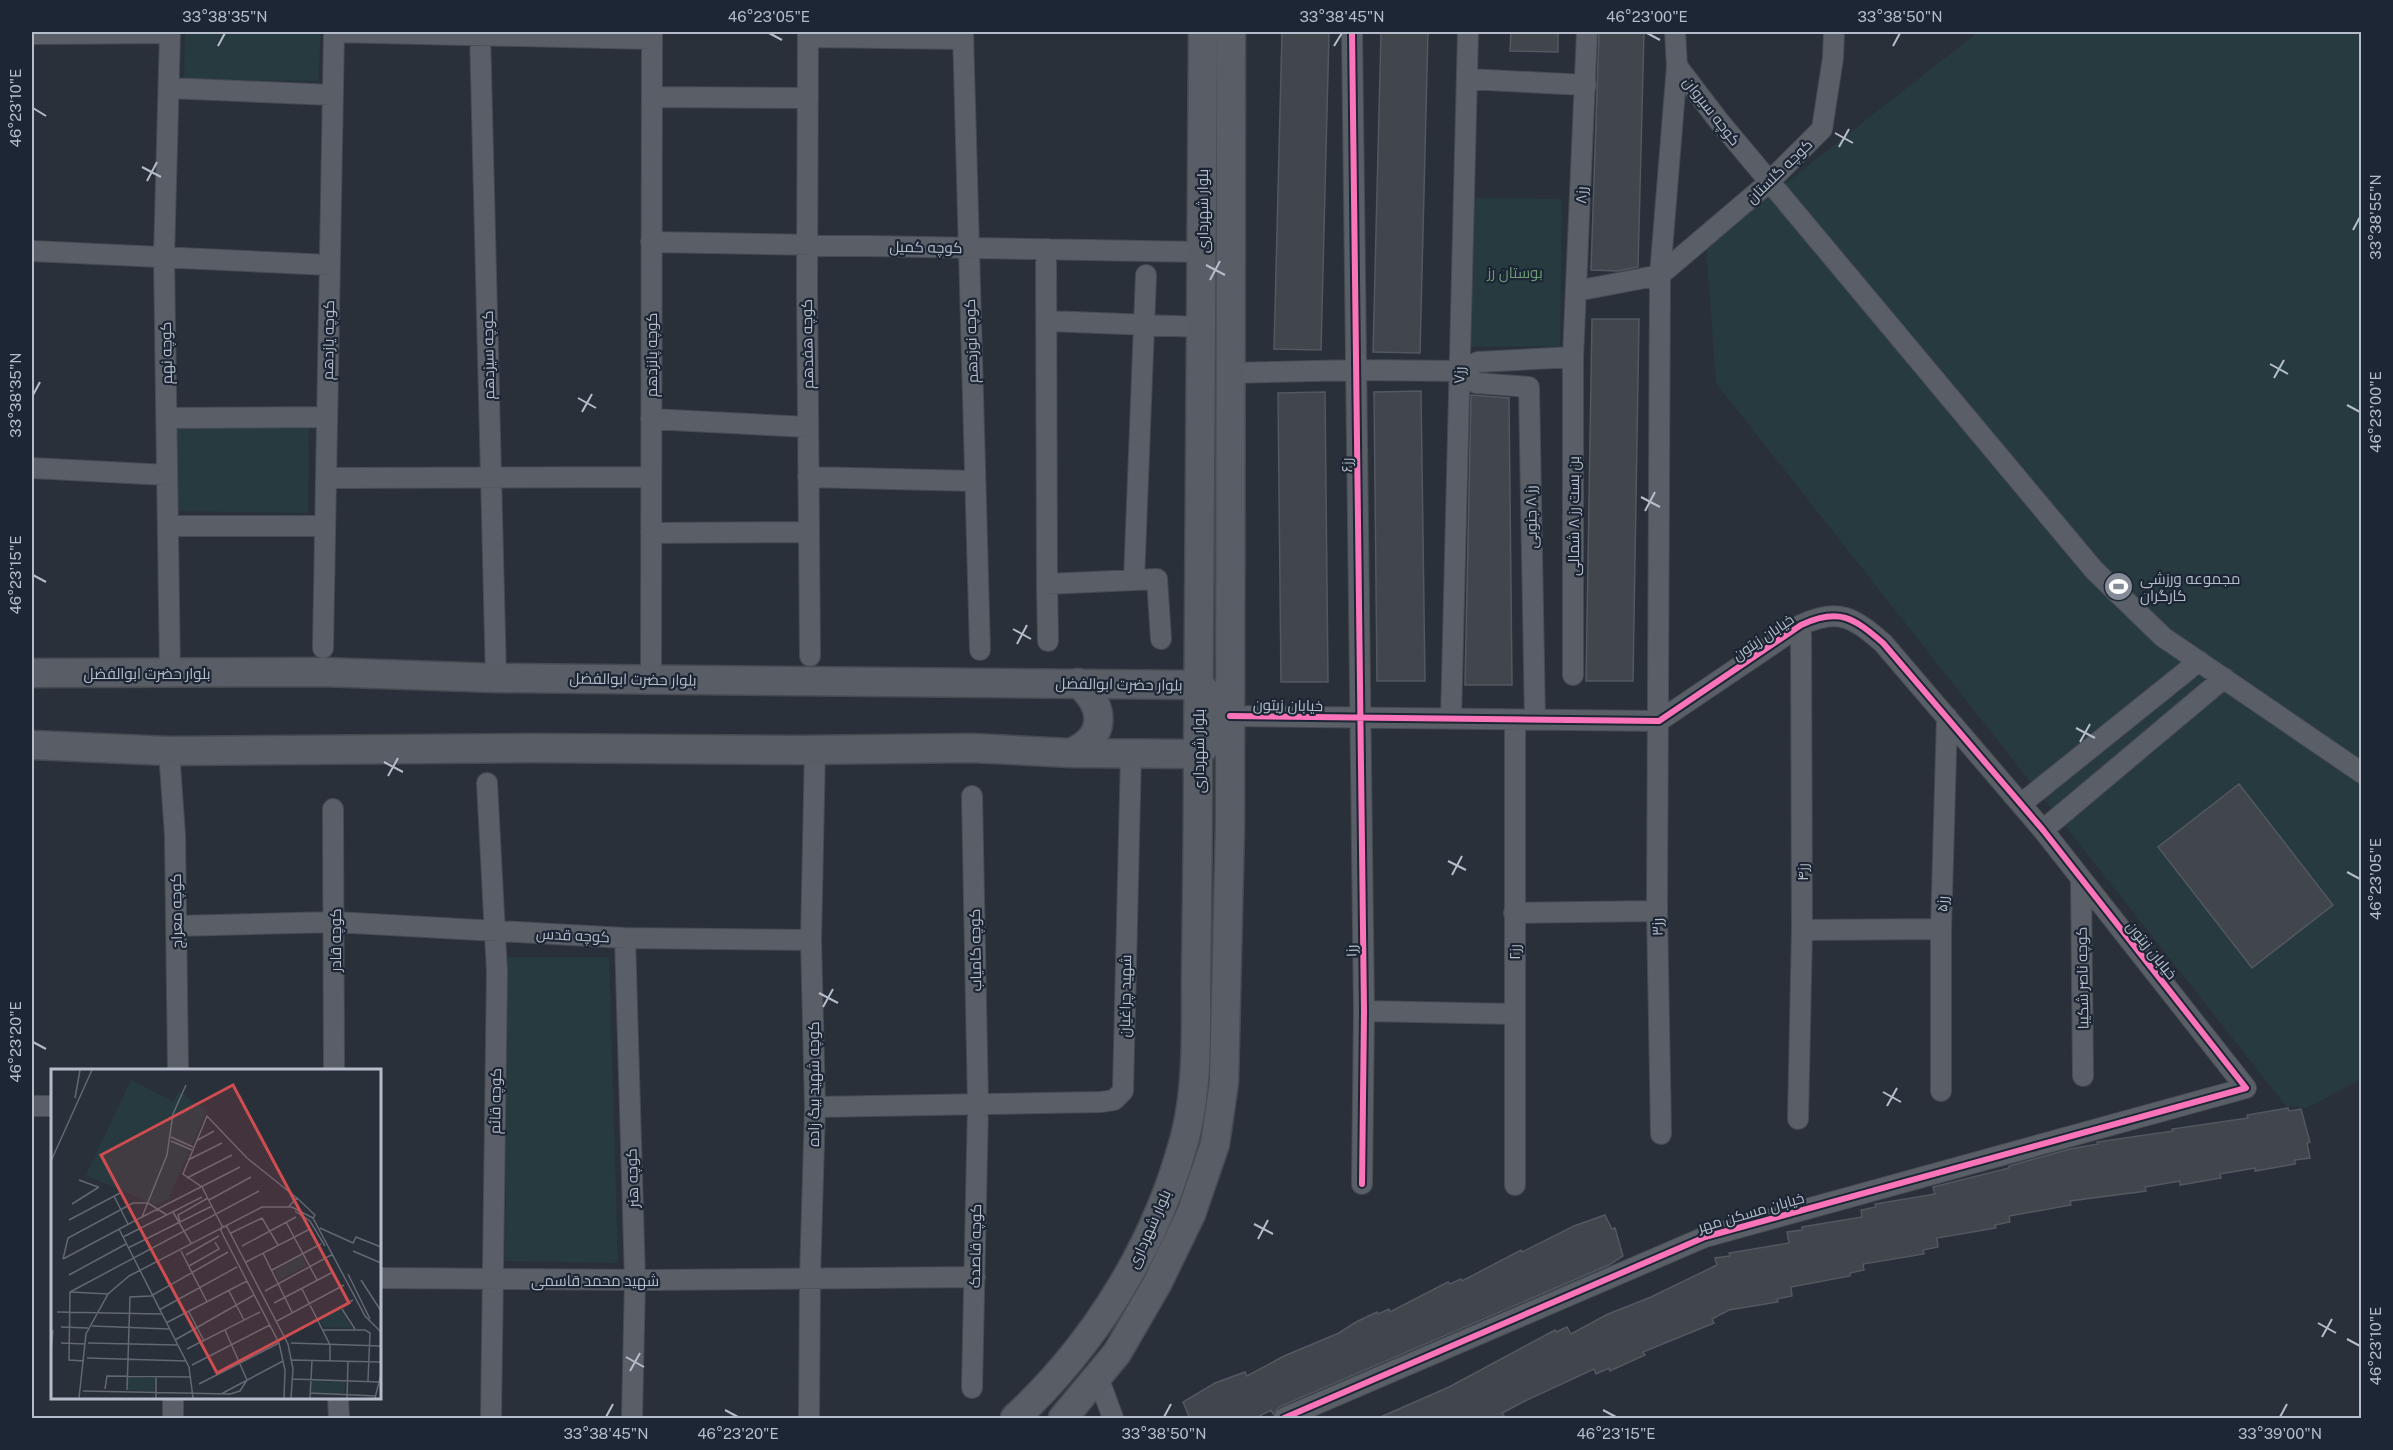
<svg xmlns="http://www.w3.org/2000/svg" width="2393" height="1450" font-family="'Public Sans',Cairo,sans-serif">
  <rect width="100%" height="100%" fill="#2a3039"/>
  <path fill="#273a3f" d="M 185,32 L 321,32 L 318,81 L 184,80 Z
    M 1978,32 L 2361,32 L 2361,1079 L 2307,1108 L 2286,1106 L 1716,383 L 1706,246 Z
    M 1472,198 L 1562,199 L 1560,346 L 1468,347 Z
    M 309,425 L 308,513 L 172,511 L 173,426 Z
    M 507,957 L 609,957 L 618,1263 L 505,1261 Z"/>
  <path fill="#41464d" stroke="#525861" stroke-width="1.5" d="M 1282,32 L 1329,32 L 1321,350 L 1274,349 Z
    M 1381,32 L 1428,32 L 1420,353 L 1373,352 Z
    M 1511,32 L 1558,32 L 1558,52 L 1510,51 Z
    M 1599,32 L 1644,32 L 1638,267 L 1618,271 L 1591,270 Z
    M 1592,319 L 1639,319 L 1633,681 L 1586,681 Z
    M 1421,391 L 1425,681 L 1377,681 L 1374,392 Z
    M 1325,392 L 1328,682 L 1281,682 L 1278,393 Z
    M 1471,395 L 1509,398 L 1512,685 L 1465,685 Z
    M 2239,784 L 2333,905 L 2252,968 L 2158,847 Z
    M 2288,1108 L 2289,1111 L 2301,1109 L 2310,1142 L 2307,1143 L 2310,1158 L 2295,1160 L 2295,1164 L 2255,1171 L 2255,1168 L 2220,1174 L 2221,1178 L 2180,1185 L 2180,1181 L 2145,1187 L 2146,1191 L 2070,1201 L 2071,1205 L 2009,1216 L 2010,1222 L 1995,1225 L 1996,1228 L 1937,1238 L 1938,1247 L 1923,1250 L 1924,1254 L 1863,1264 L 1864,1270 L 1850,1273 L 1850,1276 L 1791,1287 L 1792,1296 L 1777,1299 L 1778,1302 L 1729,1310 L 1712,1319 L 1714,1323 L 1643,1352 L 1645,1355 L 1610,1371 L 1609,1368 L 1596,1374 L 1594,1369 L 1523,1402 L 1502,1413 L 1506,1419 L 1376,1419 L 1449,1387 L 1555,1330 L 1556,1332 L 1567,1327 L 1571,1334 L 1608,1314 L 1651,1297 L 1717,1265 L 1715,1258 L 1730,1256 L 1729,1253 L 1789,1243 L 1787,1232 L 1802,1230 L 1802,1227 L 1862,1217 L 1861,1210 L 1876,1207 L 1875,1204 L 1935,1194 L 1933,1187 L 2009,1168 L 2009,1166 L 2070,1149 L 2098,1144 L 2097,1142 L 2173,1131 L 2172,1129 L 2248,1118 L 2247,1115 Z
    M 1605,1215 L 1612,1229 L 1615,1228 L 1623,1256 L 1609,1265 L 1279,1407 L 1273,1414 L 1271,1410 L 1254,1419 L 1190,1419 L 1183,1402 L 1215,1383 L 1245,1372 L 1247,1376 L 1284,1356 L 1339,1333 L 1356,1322 L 1377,1312 L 1378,1314 L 1389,1309 L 1390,1312 L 1448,1282 L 1450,1284 L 1461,1279 L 1462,1281 L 1521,1250 L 1522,1252 L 1574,1226 Z"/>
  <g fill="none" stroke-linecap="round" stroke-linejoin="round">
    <defs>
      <path id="street" d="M 334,32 L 652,39
        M 480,32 L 496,678
        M 808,32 L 807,288 L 810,656
        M 963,32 L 980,650
        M 1352,32 L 1364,1011 L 1362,1184
        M 1675,32 L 1677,66 L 1718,120 L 2094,570 L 2163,637 L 2362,773
        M 32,34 L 170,33
        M 808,37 L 963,39
        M 1467,79 L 1586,85
        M 169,88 L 333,95
        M 652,97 L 808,98
        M 651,242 L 1201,252
        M 1046,249 L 1047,584 L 1157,579 L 1161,639
        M 32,251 L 330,265
        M 1576,291 L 1660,275 L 1768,183 L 1822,129 L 1833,58 L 1834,32
        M 1048,321 L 1201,327
        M 1459,371 L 1476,383 L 1529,387 L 1535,720
        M 1230,373 L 1358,370 L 1459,371 L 1478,362 L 1573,357
        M 167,418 L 327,417
        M 651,419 L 808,427
        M 32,468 L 167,475
        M 808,477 L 975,481
        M 326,478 L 651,477
        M 168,526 L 325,526
        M 651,533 L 809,532
        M 1134,580 L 1146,275
        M 1047,584 L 1048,641
        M 323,648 L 334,32
        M 170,674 L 164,257 L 170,32
        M 1573,675 L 1573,357 L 1587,32
        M 651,679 L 652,32
        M 1230,716 L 1659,721 L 1801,625 C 1839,607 1854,618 1883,643 L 2043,830 L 2246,1088 L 1705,1237 L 1284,1418
        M 1451,719 L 1468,32
        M 1515,720 L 1515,1185
        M 169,751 L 175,835 L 178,1070
        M 487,783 L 497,972 L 491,1418
        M 2021,804 L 2199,661
        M 333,809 L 334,1070
        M 2043,830 L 2224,678
        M 2081,880 L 2083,1076
        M 1514,913 L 1657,911
        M 176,926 L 335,922 L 625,938 L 811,940
        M 1802,930 L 1941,929
        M 625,938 L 635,1280 L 632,1418
        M 1364,1011 L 1514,1014
        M 1941,1091 L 1941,929 L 1947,717
        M 32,1106 L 52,1106
        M 815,1107 L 1101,1102 L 1114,1100 L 1123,1091 L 1131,753
        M 1798,1119 L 1802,930 L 1801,625
        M 1661,1134 L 1657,911 L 1660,275 L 1677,66
        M 380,1278 L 652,1280 L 975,1277
        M 1098,1377 L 1113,1418
        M 972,1388 L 978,1105 L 972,796
        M 338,1398 L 339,1418
        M 173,1418 L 173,1398
        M 809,1418 L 810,1278 L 815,1107 L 811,940 L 815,749"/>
      <path id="secondary" d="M 32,673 L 322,672 L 496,678 L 1199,685 L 1230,716 L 1198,754 L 1070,753 L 972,748 L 800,750 L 530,748 L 169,751 L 32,745
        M 1070,753 C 1107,738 1106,707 1078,683
        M 1015,1418 C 1095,1344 1157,1244 1185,1137 C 1198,1087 1196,1031 1196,979 C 1197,909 1198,839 1198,769 C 1199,523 1201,277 1203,32
        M 1063,1418 L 1117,1353 L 1157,1284 L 1191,1214 L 1215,1144 L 1224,1082 L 1230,826 L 1231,32"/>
    </defs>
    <use href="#street" stroke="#464b52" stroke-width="22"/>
    <use href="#secondary" stroke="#464b52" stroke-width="31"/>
    <use href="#street" stroke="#5a5f67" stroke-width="20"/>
    <use href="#secondary" stroke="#595d65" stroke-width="28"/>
    <defs>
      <path id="cycleway" d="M 1352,32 L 1364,1011 L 1362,1184
        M 1230,716 L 1659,721 L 1801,625 C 1839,607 1854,618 1883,643 L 2043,830 L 2246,1088 L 1705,1237 L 1284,1418"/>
    </defs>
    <use href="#cycleway" stroke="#1d2634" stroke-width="10"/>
    <use href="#cycleway" stroke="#fb73b8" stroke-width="6"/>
  </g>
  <path fill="none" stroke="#b5bcca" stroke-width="2" d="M 769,33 L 782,40M 1647,33 L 1660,40M 218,46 L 225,33M 1334,46 L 1342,33M 1893,46 L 1900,33M 33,108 L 46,116M 1835,133 L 1853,143M 1839,147 L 1849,129M 142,167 L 161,177M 147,181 L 157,162M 2353,230 L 2360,217M 1206,265 L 1225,275M 1210,280 L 1220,261M 2270,364 L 2288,374M 2274,378 L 2284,360M 33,395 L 40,382M 578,398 L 596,408M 2347,405 L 2360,412M 582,412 L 592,394M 1641,497 L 1660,507M 1645,511 L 1655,492M 33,575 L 46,582M 1013,629 L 1031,639M 1017,644 L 1027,625M 2076,728 L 2095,738M 2080,742 L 2090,724M 384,762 L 403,772M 388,776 L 398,758M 1448,861 L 1466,870M 2347,872 L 2360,879M 1452,875 L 1462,856M 819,993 L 838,1003M 823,1007 L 833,989M 33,1042 L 46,1049M 1883,1092 L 1901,1102M 1887,1106 L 1897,1088M 1254,1224 L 1273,1234M 1258,1239 L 1268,1220M 2318,1323 L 2336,1333M 2322,1337 L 2332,1319M 2347,1339 L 2360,1346M 626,1357 L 644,1367M 630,1371 L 640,1353M 725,1410 L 738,1417M 1603,1410 L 1616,1417M 606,1417 L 613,1404M 1164,1417 L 1171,1404M 2280,1417 L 2287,1404"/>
  <defs>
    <symbol id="stadium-disc" viewBox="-11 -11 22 22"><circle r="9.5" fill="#848b97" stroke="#1d2634"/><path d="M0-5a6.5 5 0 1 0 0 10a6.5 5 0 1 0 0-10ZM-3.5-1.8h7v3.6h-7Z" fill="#fff"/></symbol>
  </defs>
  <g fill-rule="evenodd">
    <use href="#stadium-disc" x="2102" y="570" width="33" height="33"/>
  </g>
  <g text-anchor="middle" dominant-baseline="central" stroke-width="4.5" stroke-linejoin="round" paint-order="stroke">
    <g font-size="15" fill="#b5bcca" stroke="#1d2634">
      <text transform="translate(1712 111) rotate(52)">کوچه سیروان</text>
      <text transform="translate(1779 171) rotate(-44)">کوچه گلستان</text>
      <text transform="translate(1581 195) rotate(-87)">رز۸</text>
      <text transform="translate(1202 211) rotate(-90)">بلوار شهرداری</text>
      <text transform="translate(926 247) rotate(1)">کوچه کمیل</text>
      <text transform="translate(328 340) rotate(-89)">کوچه یازدهم</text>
      <text transform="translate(971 341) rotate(-92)">کوچه نوزدهم</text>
      <text transform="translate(807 344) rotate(-91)">کوچه هفدهم</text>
      <text transform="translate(166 353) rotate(-91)">کوچه نهم</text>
      <text transform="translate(488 355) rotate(-91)">کوچه سیزدهم</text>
      <text transform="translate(651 355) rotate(-90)">کوچه پانزدهم</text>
      <text transform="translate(1459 375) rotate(-89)">رز۷</text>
      <text transform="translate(1346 465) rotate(-90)">رز۶</text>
      <text transform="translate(1573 516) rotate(-90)">بن بست رز ۸ شمالی</text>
      <text transform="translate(1531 517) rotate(-91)">رز ۸ جنوبی</text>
      <text transform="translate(1763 637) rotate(-34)">خیابان زیتون</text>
      <text x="147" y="673">بلوار حضرت ابوالفضل</text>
      <text transform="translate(633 679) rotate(1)">بلوار حضرت ابوالفضل</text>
      <text transform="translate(1119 684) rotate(1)">بلوار حضرت ابوالفضل</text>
      <text transform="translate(1288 705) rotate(1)">خیابان زیتون</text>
      <text transform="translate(1198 751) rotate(-90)">بلوار شهرداری</text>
      <text transform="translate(1802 872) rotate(-90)">رز۴</text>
      <text transform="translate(1942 904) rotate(-88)">رز۵</text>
      <text transform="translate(176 911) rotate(-91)">کوچه معراج</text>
      <text transform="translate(1657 927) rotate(-91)">رز۳</text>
      <text transform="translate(573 935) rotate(3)">کوچه قدس</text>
      <text transform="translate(335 940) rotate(-90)">کوچه قادر</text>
      <text transform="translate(975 950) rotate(-91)">کوچه کامیاب</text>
      <text transform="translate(2152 950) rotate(51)">خیابان زیتون</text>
      <text transform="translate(1351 951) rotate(-91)">رز۱</text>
      <text transform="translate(1514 952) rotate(-90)">رز۲</text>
      <text transform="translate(2082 978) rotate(-91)">کوچه ناصر شکیبا</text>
      <text transform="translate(1125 996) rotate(-89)">شهید چراغیان</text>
      <text transform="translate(813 1084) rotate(-90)">کوچه شهید بیگ زاده</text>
      <text transform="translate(495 1101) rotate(-89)">کوچه قائم</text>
      <text transform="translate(632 1178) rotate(-92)">کوچه هنر</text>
      <text transform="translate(1751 1212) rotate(-16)">خیابان مسکن مهر</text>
      <text transform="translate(1149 1229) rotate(-66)">بلوار شهرداری</text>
      <text transform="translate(975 1246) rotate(-89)">کوچه قاصدک</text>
      <text x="595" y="1280">شهید محمد قاسمی</text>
    </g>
    <g font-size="15" fill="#6c9b78" stroke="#1d2634">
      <text x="1515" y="272">بوستان رز</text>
    </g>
    <g font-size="15" fill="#b5bcca" stroke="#1d2634" text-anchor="start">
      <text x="2140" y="578">مجموعه ورزشی<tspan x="2140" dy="17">کارگران</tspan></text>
    </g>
  </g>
  <g transform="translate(51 1069)">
    <rect width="330" height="330" fill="#2a3039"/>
    <path d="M 80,11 L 123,33 L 127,22 L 156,42 L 118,129 L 106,137 L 35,106 ZM 251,186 L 256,197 L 228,211 L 223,202 ZM 289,240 L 301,259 L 273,258 L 269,251 ZM 77,308 L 104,309 L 103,322 L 77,321 ZM 261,311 L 294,313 L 293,325 L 260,323 Z" fill="#273a3f"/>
    <path fill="none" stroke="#626873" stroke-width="1.5" d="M 24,29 L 29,1M 120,68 L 142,78M 120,72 L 141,81M 145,72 L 163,62M 137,91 L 171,74M 0,92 L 41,1M 136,109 L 181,86M 28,111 L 47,118M 63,127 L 77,155M 246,129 L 264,146 L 262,149M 158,131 L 200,108M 21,135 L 48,118M 244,142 L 259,152 L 274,177M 122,143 L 140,174M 91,148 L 189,98M 18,151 L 71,123M 129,153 L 127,146 L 157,129M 235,153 L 266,211M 171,157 L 151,118 L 132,105 L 156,47 L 196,89 L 246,129 L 238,137M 171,157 L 176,158 L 237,275 L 242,300 L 240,329M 171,157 L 170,162 L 228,274 L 234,301 L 233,329M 269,159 L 302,174 L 305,168 L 330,178M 68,160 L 138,298 L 142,329M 180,164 L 211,149 L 227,176M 72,168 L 151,128M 191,177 L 245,148M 77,179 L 161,137M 130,182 L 156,233M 302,182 L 330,194M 212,184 L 241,243M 135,186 L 168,167M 12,190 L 91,148 L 116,86 L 122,45 L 135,16M 12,190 L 17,169 L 82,134 L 97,134 L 116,146M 195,193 L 259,160M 138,197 L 168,180 L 164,173M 221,201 L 270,175M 297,205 L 319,250M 18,206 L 75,175M 310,211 L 330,242M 251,220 L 279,276 L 279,292M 178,222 L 193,251M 214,222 L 282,185M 19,223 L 208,122M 19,223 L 18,291 L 33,292M 20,223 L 57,225M 223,234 L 282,203M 291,240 L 304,260M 108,241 L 186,198M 6,243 L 110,245M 138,243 L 153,272M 226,252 L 293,216M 115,254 L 196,212M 41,257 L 118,260M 10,258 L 37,259M 174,261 L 196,311M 272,261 L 314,261 L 319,264 L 317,312M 234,268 L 302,231M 124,271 L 203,226M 10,274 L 34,275M 37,274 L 126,276M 240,274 L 330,277M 136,280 L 209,243M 0,282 L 2,261M 36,289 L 135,292M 241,291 L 330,293M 141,296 L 219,256M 242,310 L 328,313M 148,315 L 228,274M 54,320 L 56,307 L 140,308M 76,321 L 79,228 L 100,227 L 177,183M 32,322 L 179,325 L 189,322 L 196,311M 259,324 L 325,327M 170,325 L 232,292M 28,329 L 35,265 L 57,225 L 78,207 L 211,138 L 241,138 L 262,149 L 314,247 L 330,263M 105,329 L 105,307M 259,329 L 261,291M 296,329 L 297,292M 324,329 L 330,305"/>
    <path fill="#ce4d50" fill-opacity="0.15" stroke="#ce4d50" stroke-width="3" d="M 182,16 L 298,234 L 166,304 L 50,86 Z"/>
    <rect width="330" height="330" fill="none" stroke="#b5bcca" stroke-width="3"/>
  </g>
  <rect width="2393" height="1450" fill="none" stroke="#1d2634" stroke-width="66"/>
  <rect x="33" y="33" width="2327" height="1384" fill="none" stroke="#b5bcca" stroke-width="2"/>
  <g font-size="15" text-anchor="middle" fill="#b5bcca">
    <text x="225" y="22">33°38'35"N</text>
    <text x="769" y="22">46°23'05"E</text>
    <text x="1342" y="22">33°38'45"N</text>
    <text x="1647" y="22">46°23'00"E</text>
    <text x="1900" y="22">33°38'50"N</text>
    <text transform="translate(16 108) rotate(-90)" y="5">46°23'10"E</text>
    <text transform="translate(2376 217) rotate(-90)" y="5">33°38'55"N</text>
    <text transform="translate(16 395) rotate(-90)" y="5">33°38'35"N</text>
    <text transform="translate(2376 412) rotate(-90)" y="5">46°23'00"E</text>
    <text transform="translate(16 575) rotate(-90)" y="5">46°23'15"E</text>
    <text transform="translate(2376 879) rotate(-90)" y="5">46°23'05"E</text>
    <text transform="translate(16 1042) rotate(-90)" y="5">46°23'20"E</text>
    <text transform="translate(2376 1346) rotate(-90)" y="5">46°23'10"E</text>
    <text x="606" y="1439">33°38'45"N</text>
    <text x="738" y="1439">46°23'20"E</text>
    <text x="1164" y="1439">33°38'50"N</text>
    <text x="1616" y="1439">46°23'15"E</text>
    <text x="2280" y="1439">33°39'00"N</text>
  </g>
</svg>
